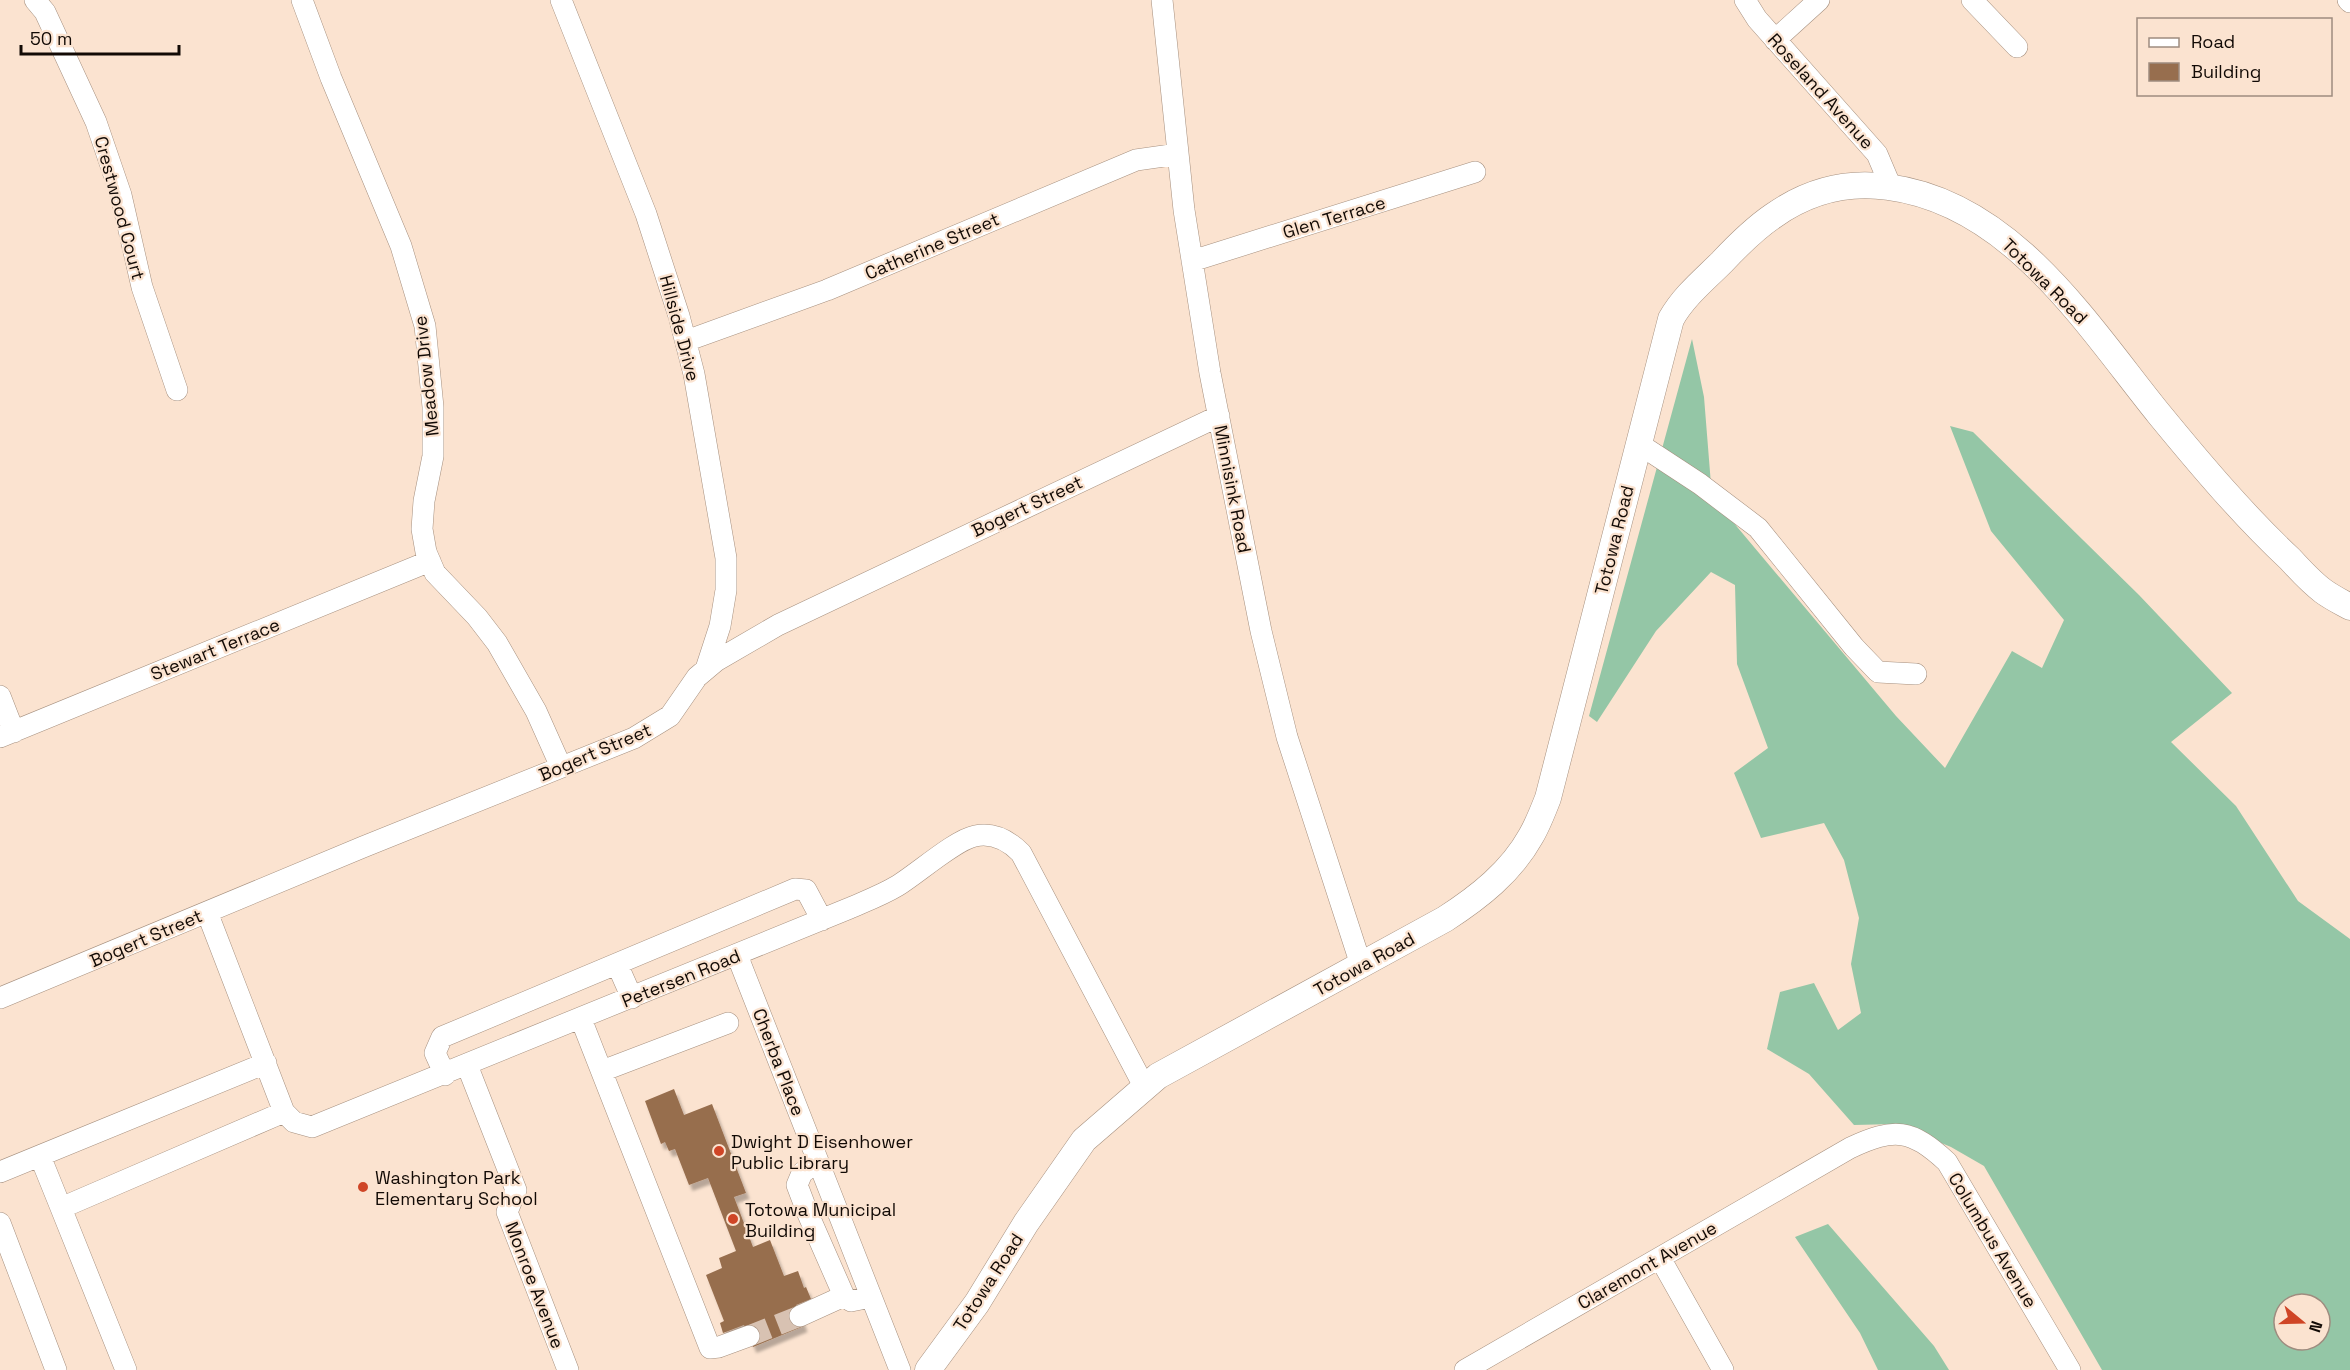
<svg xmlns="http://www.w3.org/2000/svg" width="2350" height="1370" font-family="'Space Grotesk',sans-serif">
  <defs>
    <filter id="shadow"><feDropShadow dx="3.5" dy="6" stdDeviation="1.5" flood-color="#0004"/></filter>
  </defs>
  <rect width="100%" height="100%" fill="#fbe3d0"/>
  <path fill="#94c6a6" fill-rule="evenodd" d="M 1692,339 L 1704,397 L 1712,497 L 1896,716 L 1945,768 L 2012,651 L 2042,668 L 2064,620 L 1991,531 L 1950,426 L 1973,432 L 2139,595 L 2232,693 L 2171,742 L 2236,806 L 2298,901 L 2350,939 L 2350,1370 L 2102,1370 L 1984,1166 L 1951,1147 L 1895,1124 L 1854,1125 L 1809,1074 L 1767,1049 L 1780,992 L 1814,983 L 1838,1030 L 1861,1013 L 1851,964 L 1859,918 L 1844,860 L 1824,823 L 1761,838 L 1734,773 L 1768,748 L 1737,664 L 1735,585 L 1711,572 L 1656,631 L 1597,722 L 1589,716 ZM 2284,1304 L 2320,1304 L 2320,1340 L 2284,1340 Z
    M 1828,1224 L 1934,1346 L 1949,1370 L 1878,1370 L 1860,1333 L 1795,1237 Z"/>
  <path fill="#976e4e" filter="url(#shadow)" d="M 674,1089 L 684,1115 L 712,1104 L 746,1193 L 734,1197 L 753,1247 L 770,1240 L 784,1276 L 798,1271 L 804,1288 L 806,1287 L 811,1299 L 796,1305 L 804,1326 L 753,1347 L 744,1325 L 723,1333 L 720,1323 L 724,1321 L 706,1275 L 722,1268 L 719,1258 L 736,1251 L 708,1178 L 689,1185 L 675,1149 L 669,1151 L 665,1142 L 661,1144 L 645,1101 Z"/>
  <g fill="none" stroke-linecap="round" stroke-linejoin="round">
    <path stroke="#d8c2b2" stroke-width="21" stroke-dasharray="21 10" stroke-linecap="butt" d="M 749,1336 L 800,1316"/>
    <defs>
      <path id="minor" d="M 35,0 L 45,12 L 96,122 L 121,195 L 142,287 L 177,390
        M 302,0 L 331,78 L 401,246 L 425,326 L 433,407 L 433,456 L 424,501 L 422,529 L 426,552 L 435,573 L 477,617 L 497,643 L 536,711 L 561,767
        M 561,0 L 646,214 L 679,316 L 694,374 L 726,558 L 726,590 L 720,626 L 706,669
        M 1162,0 L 1184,210 L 1210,373 L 1261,631 L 1287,737 L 1361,965
        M 1745,0 L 1757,19 L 1877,154 L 1891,187
        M 1972,0 L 2017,47
        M 2348,0 L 2350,2
        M 1775,40 L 1819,0
        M 1192,261 L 1475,172
        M 686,341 L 827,290 L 1136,160 L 1178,154
        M 1639,444 L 1700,484 L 1758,528 L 1854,647 L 1878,672 L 1916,674
        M 0,696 L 14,732
        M 0,737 L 430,561
        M 207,912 L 284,1112 L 294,1122 L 312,1127 L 850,908 C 866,901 882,895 897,886 C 917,874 955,840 975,836 C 994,832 1009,841 1021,853 L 1145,1088
        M 737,955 L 900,1370
        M 617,964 L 632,998
        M 0,998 L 363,847 L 634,738 L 670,716 L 697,677 L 716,661 L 778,625 L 1219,416
        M 581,1019 L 710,1348 L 719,1347 L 749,1336
        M 467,1065 L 516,1190 L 507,1212 L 568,1370
        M 602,1071 L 728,1023
        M 445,1075 L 435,1053 L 442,1037 L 795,889 L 806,890 L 822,920
        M 40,1156 L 61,1208
        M 818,1161 L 802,1173 L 797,1185 L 808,1214 L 844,1296 L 851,1301 L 871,1297
        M 0,1172 L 266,1063
        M 0,1223 L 56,1370
        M 1660,1258 L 1723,1370
        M 800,1316 L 844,1296
        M 126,1370 L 61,1208 L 284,1112
        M 1465,1370 L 1850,1148 C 1895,1127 1911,1129 1947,1162 L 2070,1370"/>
      <path id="major" d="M 928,1370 L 977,1303 L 1026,1223 L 1084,1140 L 1158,1076 L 1445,919 C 1479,897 1511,872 1531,836 C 1538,824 1543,811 1548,798 L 1671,319 C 1684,296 1704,280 1722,262 C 1738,245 1754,229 1773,216 C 1807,192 1846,181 1888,187 C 2012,203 2087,325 2159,414 C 2200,464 2243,515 2290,559 C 2300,570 2311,582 2323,591 C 2331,597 2341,602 2350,607"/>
    </defs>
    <use href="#minor" stroke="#a6907f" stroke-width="22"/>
    <use href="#major" stroke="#a6907f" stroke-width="27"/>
    <use href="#minor" stroke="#fff" stroke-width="21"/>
    <use href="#major" stroke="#fff" stroke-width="26"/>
  </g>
  <g fill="#cf4526" stroke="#fbe3d0" stroke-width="2">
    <circle cx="719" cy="1151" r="6"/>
    <circle cx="363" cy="1187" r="6"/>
    <circle cx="733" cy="1219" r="6"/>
  </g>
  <g text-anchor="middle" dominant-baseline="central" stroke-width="4.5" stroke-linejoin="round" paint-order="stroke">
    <g font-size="18" fill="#120a05" stroke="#fbe3d0">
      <text transform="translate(1821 91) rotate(48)">Roseland Avenue</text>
      <text transform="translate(120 208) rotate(75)">Crestwood Court</text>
      <text transform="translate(1334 217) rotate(-17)">Glen Terrace</text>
      <text transform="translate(932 246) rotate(-23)">Catherine Street</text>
      <text transform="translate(2045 281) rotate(45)">Totowa Road</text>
      <text transform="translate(680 328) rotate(75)">Hillside Drive</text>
      <text transform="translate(426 376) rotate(-96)">Meadow Drive</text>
      <text transform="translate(1233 489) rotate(79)">Minnisink Road</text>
      <text transform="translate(1027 506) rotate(-25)">Bogert Street</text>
      <text transform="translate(1614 540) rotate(-76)">Totowa Road</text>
      <text transform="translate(215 649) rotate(-22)">Stewart Terrace</text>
      <text transform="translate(595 752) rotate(-23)">Bogert Street</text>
      <text transform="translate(146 938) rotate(-23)">Bogert Street</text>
      <text transform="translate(1364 964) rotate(-29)">Totowa Road</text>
      <text transform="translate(681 978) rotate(-22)">Petersen Road</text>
      <text transform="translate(779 1062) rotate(69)">Cherba Place</text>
      <text transform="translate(1993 1240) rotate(59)">Columbus Avenue</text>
      <text transform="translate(1647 1265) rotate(-30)">Claremont Avenue</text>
      <text transform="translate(988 1282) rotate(-57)">Totowa Road</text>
      <text transform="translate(535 1285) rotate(69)">Monroe Avenue</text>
    </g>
    <g font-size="18" fill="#120a05" stroke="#fbe3d0" text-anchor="start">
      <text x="731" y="1141">Dwight D Eisenhower<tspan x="731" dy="21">Public Library</tspan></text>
      <text x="375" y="1177">Washington Park<tspan x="375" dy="21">Elementary School</tspan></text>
      <text x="745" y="1209">Totowa Municipal<tspan x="745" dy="21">Building</tspan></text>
    </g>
  </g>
  <rect x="2137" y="18" width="195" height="78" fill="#fbe3d0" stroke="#9e8c7f" stroke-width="1.5"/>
  <rect x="2149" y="38" width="30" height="9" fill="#ffffff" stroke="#9e8c7f" stroke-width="1.5"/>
  <text x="2191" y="48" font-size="18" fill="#120a05">Road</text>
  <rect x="2149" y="63" width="30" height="18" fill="#976e4e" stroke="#9e8c7f" stroke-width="1.5"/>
  <text x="2191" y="78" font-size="18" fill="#120a05">Building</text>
  <g transform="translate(2302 1322) rotate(109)"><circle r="28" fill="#fbe3d0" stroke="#9e8c7f" stroke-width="1.5"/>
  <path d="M0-4.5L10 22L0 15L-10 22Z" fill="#cf4526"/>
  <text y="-9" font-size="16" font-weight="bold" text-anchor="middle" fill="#120a05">N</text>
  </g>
  <path d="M21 45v9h158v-9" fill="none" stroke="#120a05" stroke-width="3"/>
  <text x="30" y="45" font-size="18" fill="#120a05" stroke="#fbe3d0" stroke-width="4.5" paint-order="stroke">50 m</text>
</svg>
